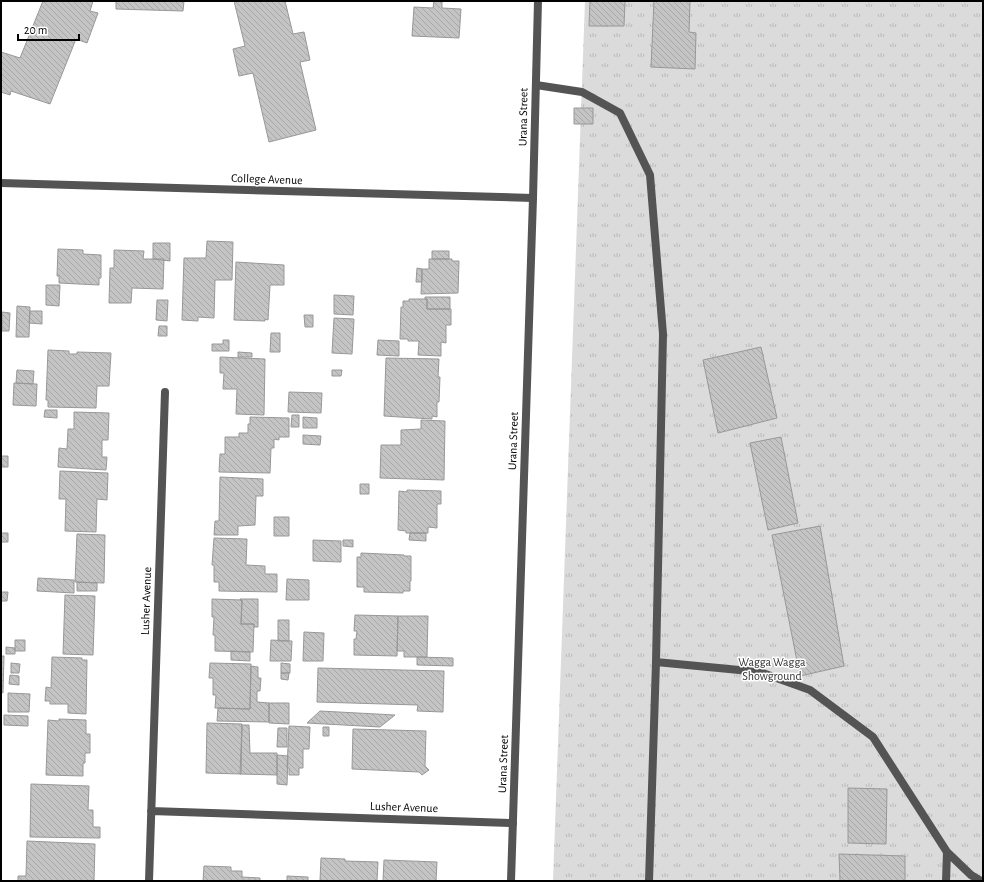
<svg xmlns="http://www.w3.org/2000/svg" width="984" height="882" font-family="'Alegreya Sans',sans-serif">
  <defs>
    <pattern id="park-tufts" width="24" height="20" patternUnits="userSpaceOnUse"><rect width="24" height="20" fill="#dbdbdb"/><path d="M3 7l-1-3M5 7V3M7 7l1-3M15 17l-1-3M17 17v-4M19 17l1-3" fill="none" stroke="#bababa"/></pattern>
    <pattern id="building-back-hatch" width="6" height="6" patternUnits="userSpaceOnUse"><rect width="6" height="6" fill="#c4c4c4"/><path d="M-1 5l2 2M0 0l6 6M5-1l2 2" fill="none" stroke="#a7a7a7"/></pattern>
  </defs>
  <rect width="100%" height="100%" fill="#fff"/>
  <path fill="url(#park-tufts)" d="M 585,1 L 983,1 L 983,881 L 553,881 Z"/>
  <path fill="url(#building-back-hatch)" stroke="#989898" d="M 43,1 L 93,1 L 90,11 L 98,13 L 87,43 L 76,39 L 50,104 L 11,91 L 10,95 L 1,92 L 1,52 L 20,58 Z
    M 116,1 L 184,1 L 183,11 L 116,9 Z
    M 234,1 L 285,1 L 293,34 L 304,32 L 310,60 L 300,62 L 316,130 L 269,142 L 253,73 L 239,76 L 233,49 L 245,46 Z
    M 434,1 L 442,1 L 442,8 L 461,9 L 459,38 L 412,36 L 414,7 L 433,8 Z
    M 590,1 L 625,1 L 624,26 L 589,26 Z
    M 654,1 L 690,1 L 689,32 L 696,33 L 695,69 L 651,67 Z
    M 574,108 L 593,108 L 593,124 L 574,124 Z
    M 207,241 L 233,242 L 232,280 L 215,280 L 214,318 L 198,317 L 198,321 L 182,320 L 184,258 L 206,258 Z
    M 153,243 L 170,243 L 170,261 L 153,259 Z
    M 58,249 L 83,250 L 83,254 L 101,255 L 101,278 L 99,278 L 99,285 L 59,283 L 59,276 L 57,276 Z
    M 114,250 L 144,251 L 143,259 L 164,259 L 163,289 L 132,288 L 131,303 L 109,303 L 110,268 L 114,268 Z
    M 432,251 L 449,251 L 449,259 L 432,259 Z
    M 429,259 L 452,259 L 452,261 L 459,261 L 458,293 L 421,294 L 422,269 L 429,269 Z
    M 236,262 L 284,265 L 284,285 L 270,285 L 268,320 L 265,319 L 265,321 L 234,320 Z
    M 417,268 L 422,269 L 422,282 L 416,282 Z
    M 46,285 L 60,285 L 59,306 L 46,305 Z
    M 334,295 L 354,296 L 353,315 L 334,314 Z
    M 425,297 L 450,297 L 450,309 L 427,309 L 427,299 L 425,299 Z
    M 409,299 L 427,299 L 427,309 L 451,309 L 451,325 L 446,325 L 446,343 L 441,342 L 441,356 L 418,355 L 419,341 L 408,341 L 408,339 L 400,339 L 401,307 L 403,307 L 403,301 L 409,301 Z
    M 157,300 L 168,300 L 167,321 L 156,320 Z
    M 17,306 L 30,307 L 29,337 L 16,337 Z
    M 30,311 L 42,311 L 42,324 L 29,323 Z
    M 2,312 L 10,313 L 9,331 L 2,331 Z
    M 304,315 L 313,315 L 313,327 L 305,327 Z
    M 334,318 L 354,319 L 352,354 L 332,353 Z
    M 159,326 L 167,326 L 167,336 L 158,336 Z
    M 271,333 L 280,333 L 280,352 L 270,352 Z
    M 223,340 L 229,340 L 229,351 L 212,351 L 212,344 L 223,344 Z
    M 378,340 L 399,341 L 399,356 L 377,355 Z
    M 761,347 L 777,418 L 718,433 L 703,360 Z
    M 48,350 L 69,351 L 69,354 L 77,354 L 77,352 L 111,353 L 109,386 L 97,386 L 96,408 L 48,407 L 48,400 L 46,400 Z
    M 238,352 L 252,353 L 252,357 L 238,357 Z
    M 220,357 L 265,359 L 264,415 L 236,414 L 237,389 L 223,389 L 224,373 L 220,373 Z
    M 386,358 L 439,359 L 438,377 L 440,377 L 439,402 L 437,402 L 437,417 L 432,416 L 432,419 L 384,416 Z
    M 17,370 L 34,371 L 33,384 L 16,383 Z
    M 332,370 L 342,370 L 341,376 L 332,376 Z
    M 14,383 L 37,384 L 36,406 L 13,405 Z
    M 289,392 L 322,393 L 321,413 L 288,412 Z
    M 45,410 L 57,410 L 57,418 L 44,417 Z
    M 74,412 L 109,413 L 108,440 L 102,440 L 102,457 L 107,457 L 106,470 L 58,467 L 59,448 L 67,449 L 68,429 L 74,429 Z
    M 292,415 L 299,415 L 299,427 L 291,427 Z
    M 250,417 L 289,418 L 289,437 L 279,437 L 279,440 L 274,439 L 274,448 L 271,448 L 270,473 L 219,472 L 220,454 L 225,454 L 225,437 L 239,437 L 239,433 L 248,433 L 248,424 L 250,424 Z
    M 303,417 L 317,418 L 317,428 L 303,428 Z
    M 421,420 L 445,421 L 444,480 L 380,478 L 381,445 L 401,445 L 401,430 L 421,429 Z
    M 303,435 L 321,436 L 320,445 L 303,444 Z
    M 781,437 L 798,523 L 768,530 L 750,443 Z
    M 1,456 L 8,456 L 8,467 L 1,467 Z
    M 60,471 L 108,473 L 107,500 L 97,499 L 96,532 L 65,531 L 66,499 L 59,499 Z
    M 220,477 L 263,479 L 263,496 L 256,496 L 255,525 L 238,526 L 238,535 L 214,535 L 215,521 L 219,521 Z
    M 360,484 L 369,484 L 369,494 L 360,494 Z
    M 407,490 L 441,491 L 441,504 L 437,504 L 437,528 L 428,527 L 428,533 L 406,533 L 406,531 L 398,530 L 399,491 L 407,492 Z
    M 274,517 L 289,517 L 289,536 L 274,536 Z
    M 820,526 L 844,666 L 800,676 L 772,535 Z
    M 1,533 L 8,533 L 8,542 L 1,542 Z
    M 410,533 L 426,533 L 426,541 L 409,540 Z
    M 77,534 L 105,535 L 104,583 L 75,582 Z
    M 214,538 L 247,539 L 246,565 L 265,566 L 265,574 L 277,574 L 277,592 L 219,591 L 219,582 L 214,582 L 214,565 L 212,565 Z
    M 313,540 L 341,541 L 341,562 L 313,561 Z
    M 343,540 L 353,540 L 353,547 L 343,546 Z
    M 361,553 L 404,555 L 404,556 L 411,556 L 411,581 L 410,581 L 410,591 L 403,591 L 403,593 L 364,592 L 364,587 L 357,587 L 357,557 L 361,557 Z
    M 38,578 L 74,580 L 74,593 L 37,591 Z
    M 287,579 L 309,580 L 309,600 L 286,600 Z
    M 77,582 L 97,583 L 97,591 L 77,591 Z
    M 1,592 L 8,592 L 7,601 L 1,601 Z
    M 65,595 L 95,596 L 93,655 L 63,654 Z
    M 212,599 L 242,600 L 241,624 L 254,624 L 253,652 L 215,651 L 215,635 L 213,635 L 214,617 L 212,617 Z
    M 240,599 L 258,599 L 258,627 L 254,627 L 254,624 L 241,624 L 242,600 L 240,600 Z
    M 355,615 L 398,616 L 397,656 L 354,655 L 354,639 L 356,639 L 357,631 L 354,631 Z
    M 398,616 L 428,616 L 427,657 L 404,657 L 404,651 L 397,651 Z
    M 278,620 L 289,620 L 289,641 L 278,641 Z
    M 304,632 L 324,633 L 323,661 L 303,661 Z
    M 15,640 L 25,640 L 25,651 L 15,651 Z
    M 271,640 L 292,641 L 291,661 L 270,661 Z
    M 6,647 L 15,648 L 15,654 L 6,654 Z
    M 231,651 L 250,652 L 250,661 L 231,660 Z
    M 1,656 L 4,656 L 3,693 L 1,692 Z
    M 52,657 L 82,658 L 82,660 L 87,660 L 86,714 L 68,713 L 68,704 L 50,704 L 50,701 L 45,701 L 46,687 L 51,688 Z
    M 417,657 L 453,658 L 453,666 L 417,665 Z
    M 11,663 L 20,664 L 19,673 L 11,673 Z
    M 210,663 L 251,664 L 250,709 L 215,708 L 216,695 L 213,695 L 213,678 L 209,678 Z
    M 281,663 L 290,664 L 290,673 L 281,673 Z
    M 251,666 L 258,667 L 258,678 L 261,678 L 260,691 L 257,691 L 257,702 L 269,703 L 269,722 L 217,721 L 218,708 L 250,709 Z
    M 318,668 L 444,671 L 443,712 L 417,711 L 418,705 L 317,702 Z
    M 281,673 L 289,673 L 288,680 L 281,679 Z
    M 10,675 L 19,676 L 19,685 L 9,684 Z
    M 8,693 L 30,694 L 29,712 L 8,712 Z
    M 269,703 L 289,703 L 289,724 L 269,723 Z
    M 320,711 L 395,715 L 380,727 L 307,723 Z
    M 4,715 L 28,716 L 28,726 L 4,725 Z
    M 59,719 L 86,720 L 86,734 L 90,734 L 90,753 L 85,753 L 85,763 L 83,763 L 83,776 L 46,775 L 48,720 L 59,721 Z
    M 207,723 L 242,724 L 241,774 L 206,773 Z
    M 242,725 L 249,725 L 250,753 L 277,753 L 277,775 L 240,774 Z
    M 289,726 L 310,727 L 309,749 L 303,749 L 303,768 L 299,768 L 299,775 L 289,775 L 289,768 L 287,768 Z
    M 323,727 L 329,727 L 329,736 L 323,736 Z
    M 278,728 L 287,728 L 287,747 L 277,747 Z
    M 353,729 L 426,731 L 425,766 L 429,770 L 422,775 L 419,772 L 352,769 Z
    M 277,755 L 288,756 L 287,785 L 277,784 Z
    M 31,784 L 89,786 L 88,810 L 93,810 L 93,827 L 100,827 L 100,838 L 30,837 Z
    M 848,788 L 887,789 L 886,844 L 848,843 Z
    M 27,841 L 95,844 L 94,881 L 18,881 L 18,876 L 26,876 Z
    M 839,854 L 905,856 L 905,881 L 840,881 Z
    M 321,858 L 345,859 L 345,861 L 378,862 L 377,881 L 320,881 Z
    M 384,860 L 437,862 L 436,881 L 383,881 Z
    M 204,866 L 231,867 L 231,871 L 242,871 L 242,877 L 260,878 L 260,881 L 203,881 Z
    M 287,876 L 308,877 L 308,881 L 287,881 Z"/>
  <g fill="none" stroke-linecap="round" stroke-linejoin="round">
    <path stroke="#545454" stroke-width="8" d="M 536,85 L 582,92 L 620,113 L 650,175 L 663,334 L 656,662 L 649,881
      M 656,662 L 760,672 L 810,690 L 873,737 L 947,852 L 971,875 L 981,881
      M 946,881 L 947,852"/>
    <path stroke="#545454" stroke-width="8" d="M 1,183 L 533,198
      M 151,811 L 513,823
      M 149,881 L 165,392"/>
    <path stroke="#545454" stroke-width="8" d="M 511,881 L 533,198 L 538,1"/>
  </g>
  <g text-anchor="middle" dominant-baseline="central" stroke-width="3" stroke-linejoin="round" paint-order="stroke">
    <g font-size="12" fill="#000" stroke="#fff">
      <text transform="translate(523 117) rotate(-89)">Urana Street</text>
      <text transform="translate(267 179) rotate(2)">College Avenue</text>
      <text transform="translate(513 441) rotate(-88)">Urana Street</text>
      <text transform="translate(146 601) rotate(-88)">Lusher Avenue</text>
      <text transform="translate(503 764) rotate(-88)">Urana Street</text>
      <text transform="translate(404 807) rotate(2)">Lusher Avenue</text>
    </g>
    <g font-size="12" fill="#323232" stroke="#fff">
      <text x="772" y="662">Wagga Wagga<tspan x="772" dy="14">Showground</tspan></text>
    </g>
  </g>
  <rect width="984" height="882" fill="none" stroke="#000000" stroke-width="4"/>
  <path d="M18 34v6h61v-6" fill="none" stroke="#000000" stroke-width="2"/>
  <text x="24" y="34" font-size="12" fill="#000000" stroke="#ffffff" stroke-width="3" paint-order="stroke">20 m</text>
</svg>
